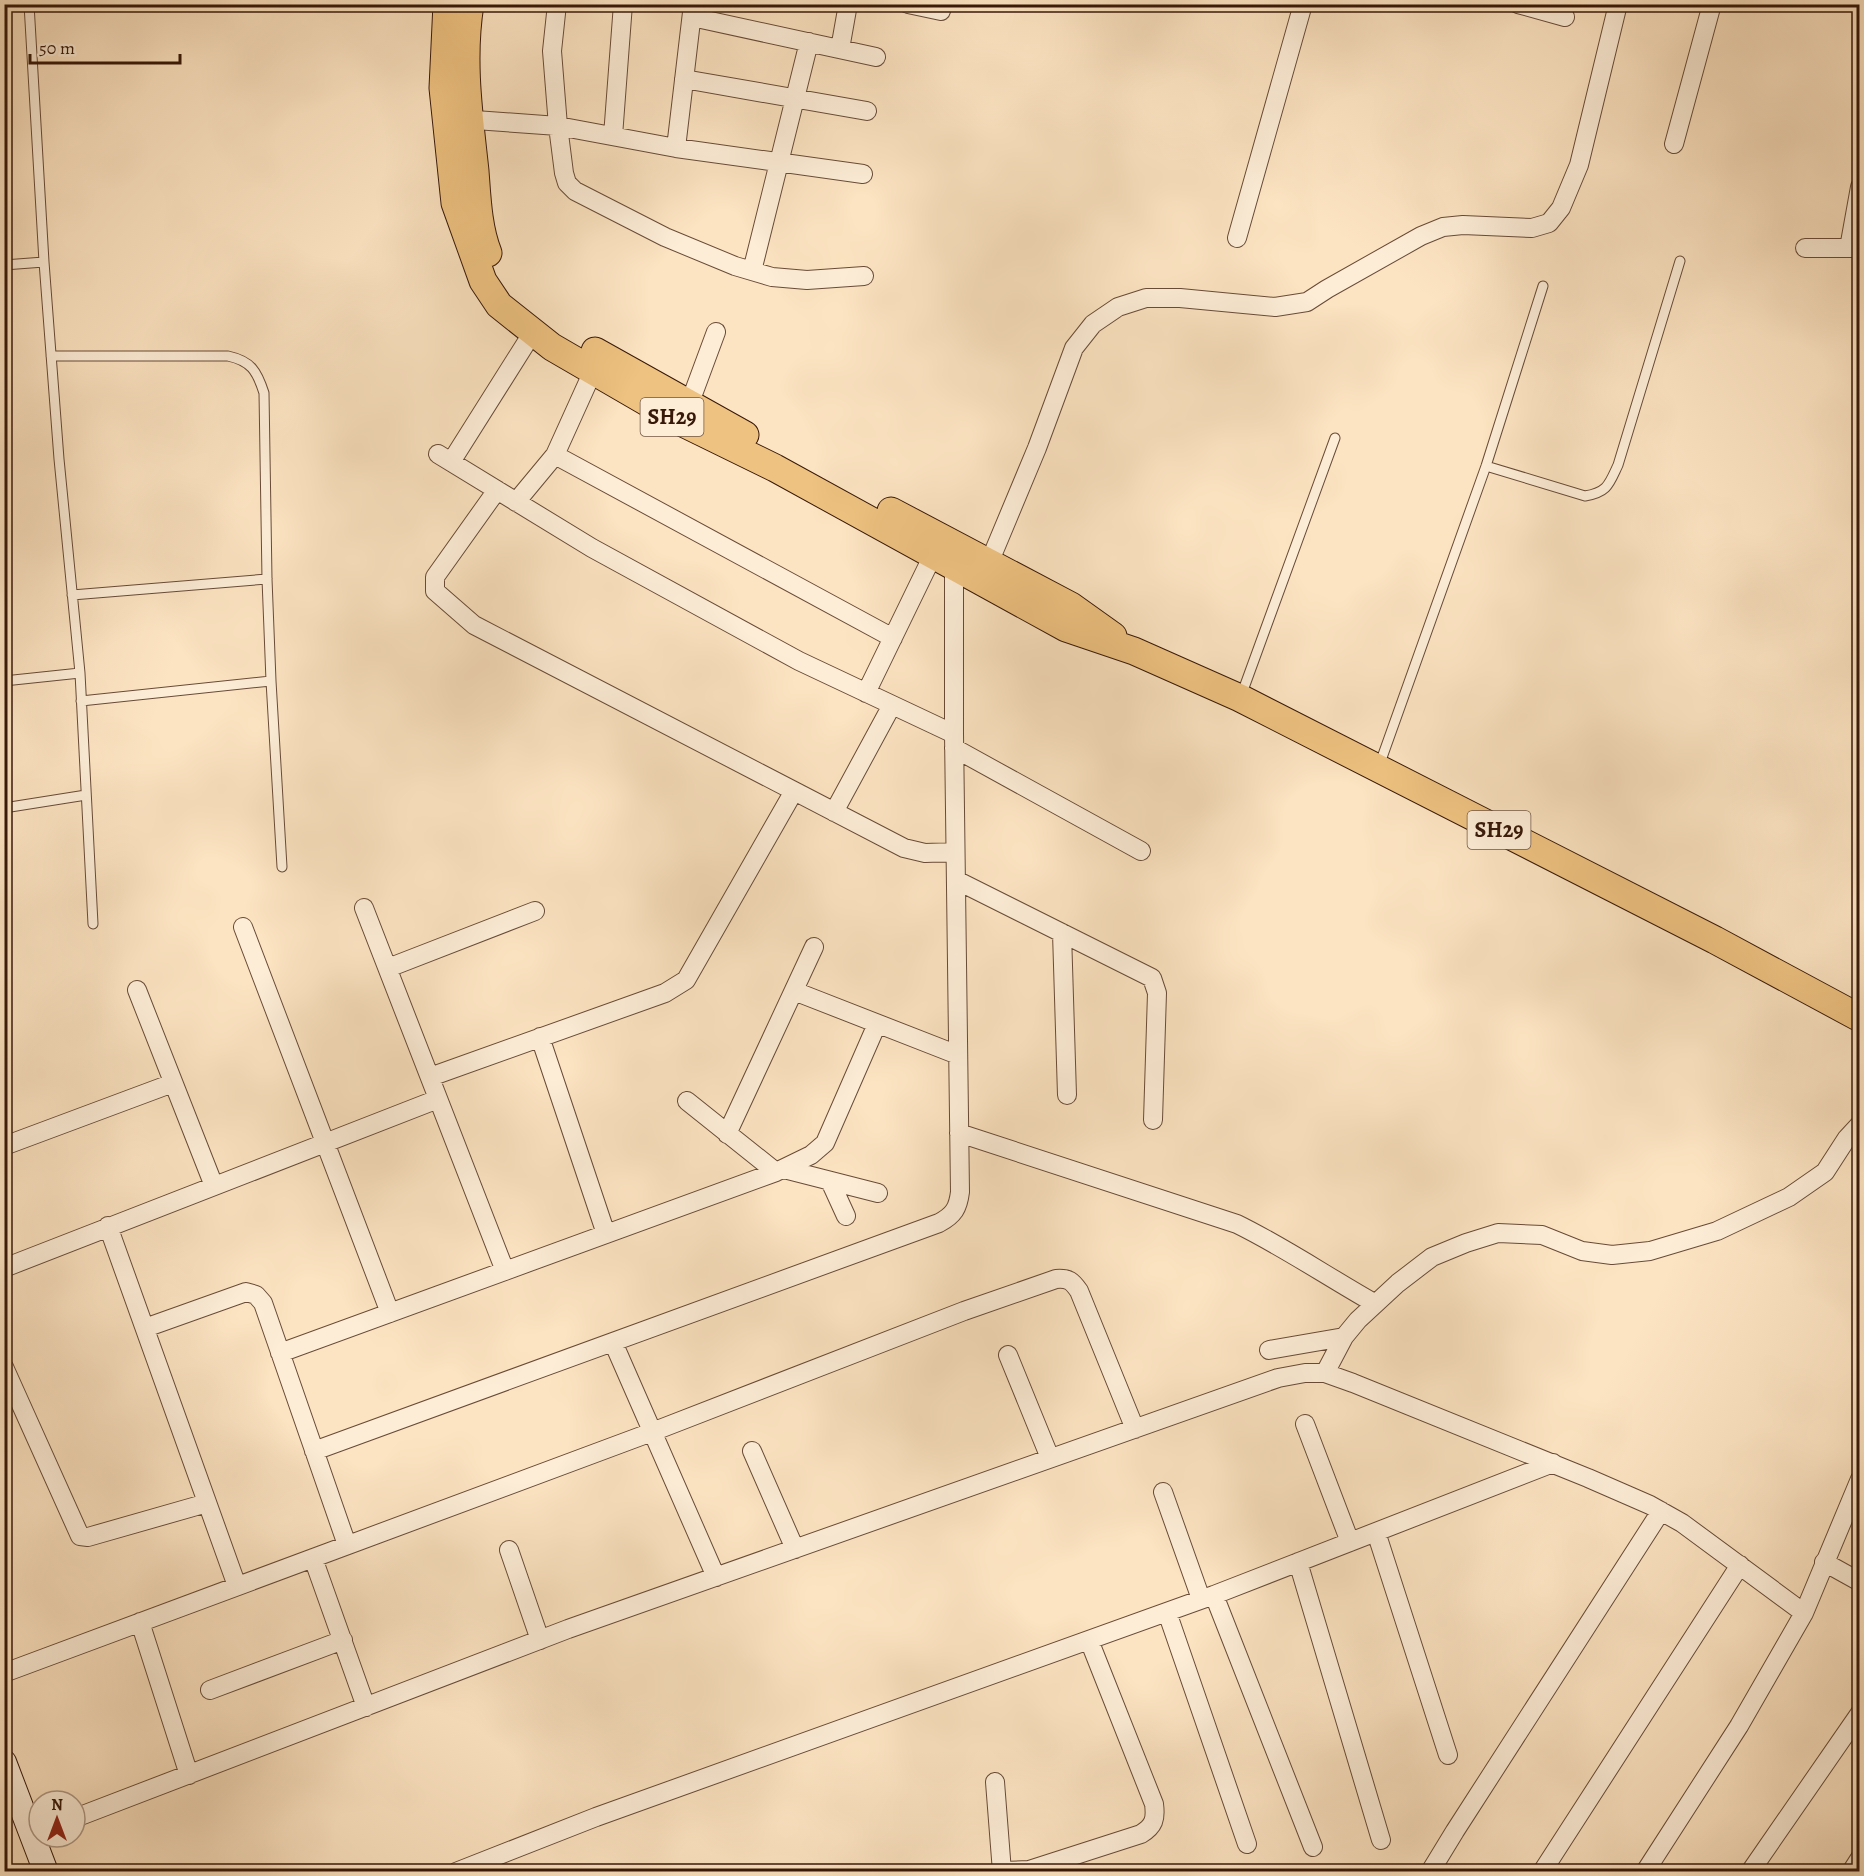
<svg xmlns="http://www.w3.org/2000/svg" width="1864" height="1876" font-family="Alegreya,serif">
  <rect width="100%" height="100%" fill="#fce3c1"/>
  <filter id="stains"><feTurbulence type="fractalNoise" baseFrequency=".00333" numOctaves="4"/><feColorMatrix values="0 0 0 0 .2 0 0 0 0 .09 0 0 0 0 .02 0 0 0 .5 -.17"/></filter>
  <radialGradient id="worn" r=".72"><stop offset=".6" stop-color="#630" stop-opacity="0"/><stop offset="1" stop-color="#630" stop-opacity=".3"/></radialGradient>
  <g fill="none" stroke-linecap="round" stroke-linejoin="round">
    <defs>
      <path id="service" d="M 29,4 L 44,262 L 59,459 L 80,673 L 93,924
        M 4,265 L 44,262
        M 51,356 L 228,356 C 251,361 257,371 264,393 L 267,579 L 271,681 L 282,867
        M 1486,466 L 1585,496 C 1608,492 1609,484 1618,465 L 1680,261
        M 72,595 L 267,579
        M 4,681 L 80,673
        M 1241,696 L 1335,438
        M 81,701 L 271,681
        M 1379,766 L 1486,466 L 1543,286
        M 4,808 L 86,795"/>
      <path id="minor" d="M 557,4 L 552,51 L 558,126 L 564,173 L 567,183 L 575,191 L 665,237 L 735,266 L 772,277 L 807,280 L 864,276
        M 908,4 L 941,11
        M 1518,4 L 1565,17
        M 692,17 L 876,57
        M 840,49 L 848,4
        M 684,79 L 867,111
        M 461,119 L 558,126 L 676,148 L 863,174
        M 613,136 L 623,4
        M 1674,144 L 1712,4
        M 676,148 L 693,4
        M 1237,238 L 1303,4
        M 1805,248 L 1860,248
        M 1849,248 L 1860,187
        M 752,271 L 809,42
        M 686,413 L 716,332
        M 438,454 L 592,548 L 799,661 L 954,734
        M 555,455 L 893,638
        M 451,462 L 533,332
        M 497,490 L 435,577 L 435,591 L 474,625 L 904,848 L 925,853 L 955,852
        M 516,502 L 555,455 L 593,371
        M 989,563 L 1037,448 L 1074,348 L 1093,324 L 1118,307 L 1146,298 L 1180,298 L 1275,307 L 1307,302 L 1327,289 L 1421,236 L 1443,227 L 1463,225 L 1532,228 L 1549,223 L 1561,208 L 1579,165 L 1618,4
        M 866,693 L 933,555
        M 954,748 L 1141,851
        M 834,812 L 892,705
        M 956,880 L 1152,978 L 1157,993 L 1153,1120
        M 364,908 L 505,1271
        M 243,927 L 390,1313
        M 1062,933 L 1067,1095
        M 388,968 L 535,911
        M 137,990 L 214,1186
        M 794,991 L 958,1055
        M 540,1037 L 606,1234
        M 430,1077 L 665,993 L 686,980 L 794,791
        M 687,1101 L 776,1172
        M 959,1133 L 1237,1224 C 1284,1247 1328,1277 1374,1303
        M 727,1134 L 814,947
        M 4,1146 L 173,1083
        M 784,1169 L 878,1193
        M 830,1181 L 846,1216
        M 108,1226 L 237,1586
        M 4,1268 L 438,1099
        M 145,1328 L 246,1292 L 256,1295 L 263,1303 L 347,1545
        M 613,1342 L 716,1577
        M 1269,1350 L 1344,1337
        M 280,1353 L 776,1172 L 811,1155 L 825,1143 L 877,1024
        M 1008,1355 L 1050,1458
        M 4,1367 L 80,1536 L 88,1537 L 207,1503
        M 1325,1373 L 1344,1337 L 1358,1320 L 1398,1283 L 1432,1257 L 1466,1243 L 1498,1233 L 1542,1235 L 1582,1251 L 1612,1255 L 1650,1251 L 1717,1231 L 1789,1197 L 1825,1172 L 1847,1138 L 1860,1124
        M 1305,1424 L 1350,1542
        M 314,1451 L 939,1223 C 954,1215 958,1208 960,1192 L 954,734 L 954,567
        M 752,1451 L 795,1549
        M 1163,1492 L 1201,1599
        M 1376,1532 L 1448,1755
        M 509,1550 L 540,1640
        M 313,1558 L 366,1707
        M 1298,1562 L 1381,1840
        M 1824,1562 L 1860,1582
        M 1214,1595 L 1313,1847
        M 1167,1612 L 1247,1844
        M 140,1622 L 189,1775
        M 4,1673 L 652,1432 L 964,1311 L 1056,1279 C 1069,1278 1072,1281 1079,1291 L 1135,1429
        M 210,1690 L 343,1640
        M 995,1782 L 1002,1872
        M 75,1818 L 568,1629 L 1278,1378 L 1305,1373 L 1325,1373 L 1353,1383 L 1588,1478 L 1650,1505 L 1682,1523 L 1804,1613
        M 1002,1871 L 1029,1870 L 1141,1834 C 1154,1826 1156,1819 1154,1804 L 1089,1640
        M 456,1872 L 596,1817 L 1214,1595 L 1553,1463
        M 1430,1872 L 1455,1831 L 1661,1511
        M 1542,1872 L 1740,1565
        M 1645,1872 L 1739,1726 L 1804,1613 L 1860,1479
        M 1750,1872 L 1860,1713
        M 1851,1872 L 1860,1858"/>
      <path id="secondary" d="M 4,1762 L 46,1872"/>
      <path id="primary" d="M 447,4 L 443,88 L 455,203 L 483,281 L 499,305 L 552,347 L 683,423 L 775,468 L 1066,628 L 1134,651 L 1240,698 L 1715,940 L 1860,1018
        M 470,4 C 461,60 469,115 475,171 C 477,197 478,228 488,253
        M 595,351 L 745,435
        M 891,511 L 1071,606 L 1113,636"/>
    </defs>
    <use href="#service" stroke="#684b37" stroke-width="11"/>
    <use href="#minor" stroke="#684b37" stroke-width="20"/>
    <use href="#secondary" stroke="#371809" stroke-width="26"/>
    <use href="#primary" stroke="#371809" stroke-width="29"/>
    <use href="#service" stroke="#fdedd7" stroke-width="9"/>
    <use href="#minor" stroke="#fdedd7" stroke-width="18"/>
    <use href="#secondary" stroke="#fdedd7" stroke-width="24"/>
    <use href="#primary" stroke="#eec280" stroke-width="27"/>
  </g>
  <g text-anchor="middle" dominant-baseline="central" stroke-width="6" stroke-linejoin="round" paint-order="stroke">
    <g fill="#fdedd7" stroke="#725847" stroke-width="1.5">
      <rect x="640.5" y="398" width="63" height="38" rx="4.5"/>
      <rect x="1467.5" y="811" width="63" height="38" rx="4.5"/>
    </g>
    <g font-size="22" font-weight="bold" fill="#371809">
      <text x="672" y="417">SH29</text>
      <text x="1499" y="830">SH29</text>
    </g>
  </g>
  <rect width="1864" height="1876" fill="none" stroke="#fce3c1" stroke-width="24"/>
  <rect x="6" y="6" width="1852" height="1864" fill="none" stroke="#371809" stroke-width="3"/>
  <rect x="12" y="12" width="1840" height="1852" fill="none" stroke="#371809" stroke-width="1.5"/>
  <g transform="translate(57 1819)"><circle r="28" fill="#fdedd7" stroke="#ae9885" stroke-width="1.5"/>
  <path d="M0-4.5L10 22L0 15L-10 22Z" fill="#8f2418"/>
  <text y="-9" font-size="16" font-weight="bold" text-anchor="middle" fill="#371809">N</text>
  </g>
  <path d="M30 54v9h150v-9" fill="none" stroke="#371809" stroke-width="3"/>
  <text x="39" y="54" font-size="18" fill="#371809" stroke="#fdedd7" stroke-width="4.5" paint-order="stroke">50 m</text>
  <rect width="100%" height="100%" filter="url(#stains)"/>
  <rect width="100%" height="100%" fill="url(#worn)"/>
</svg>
